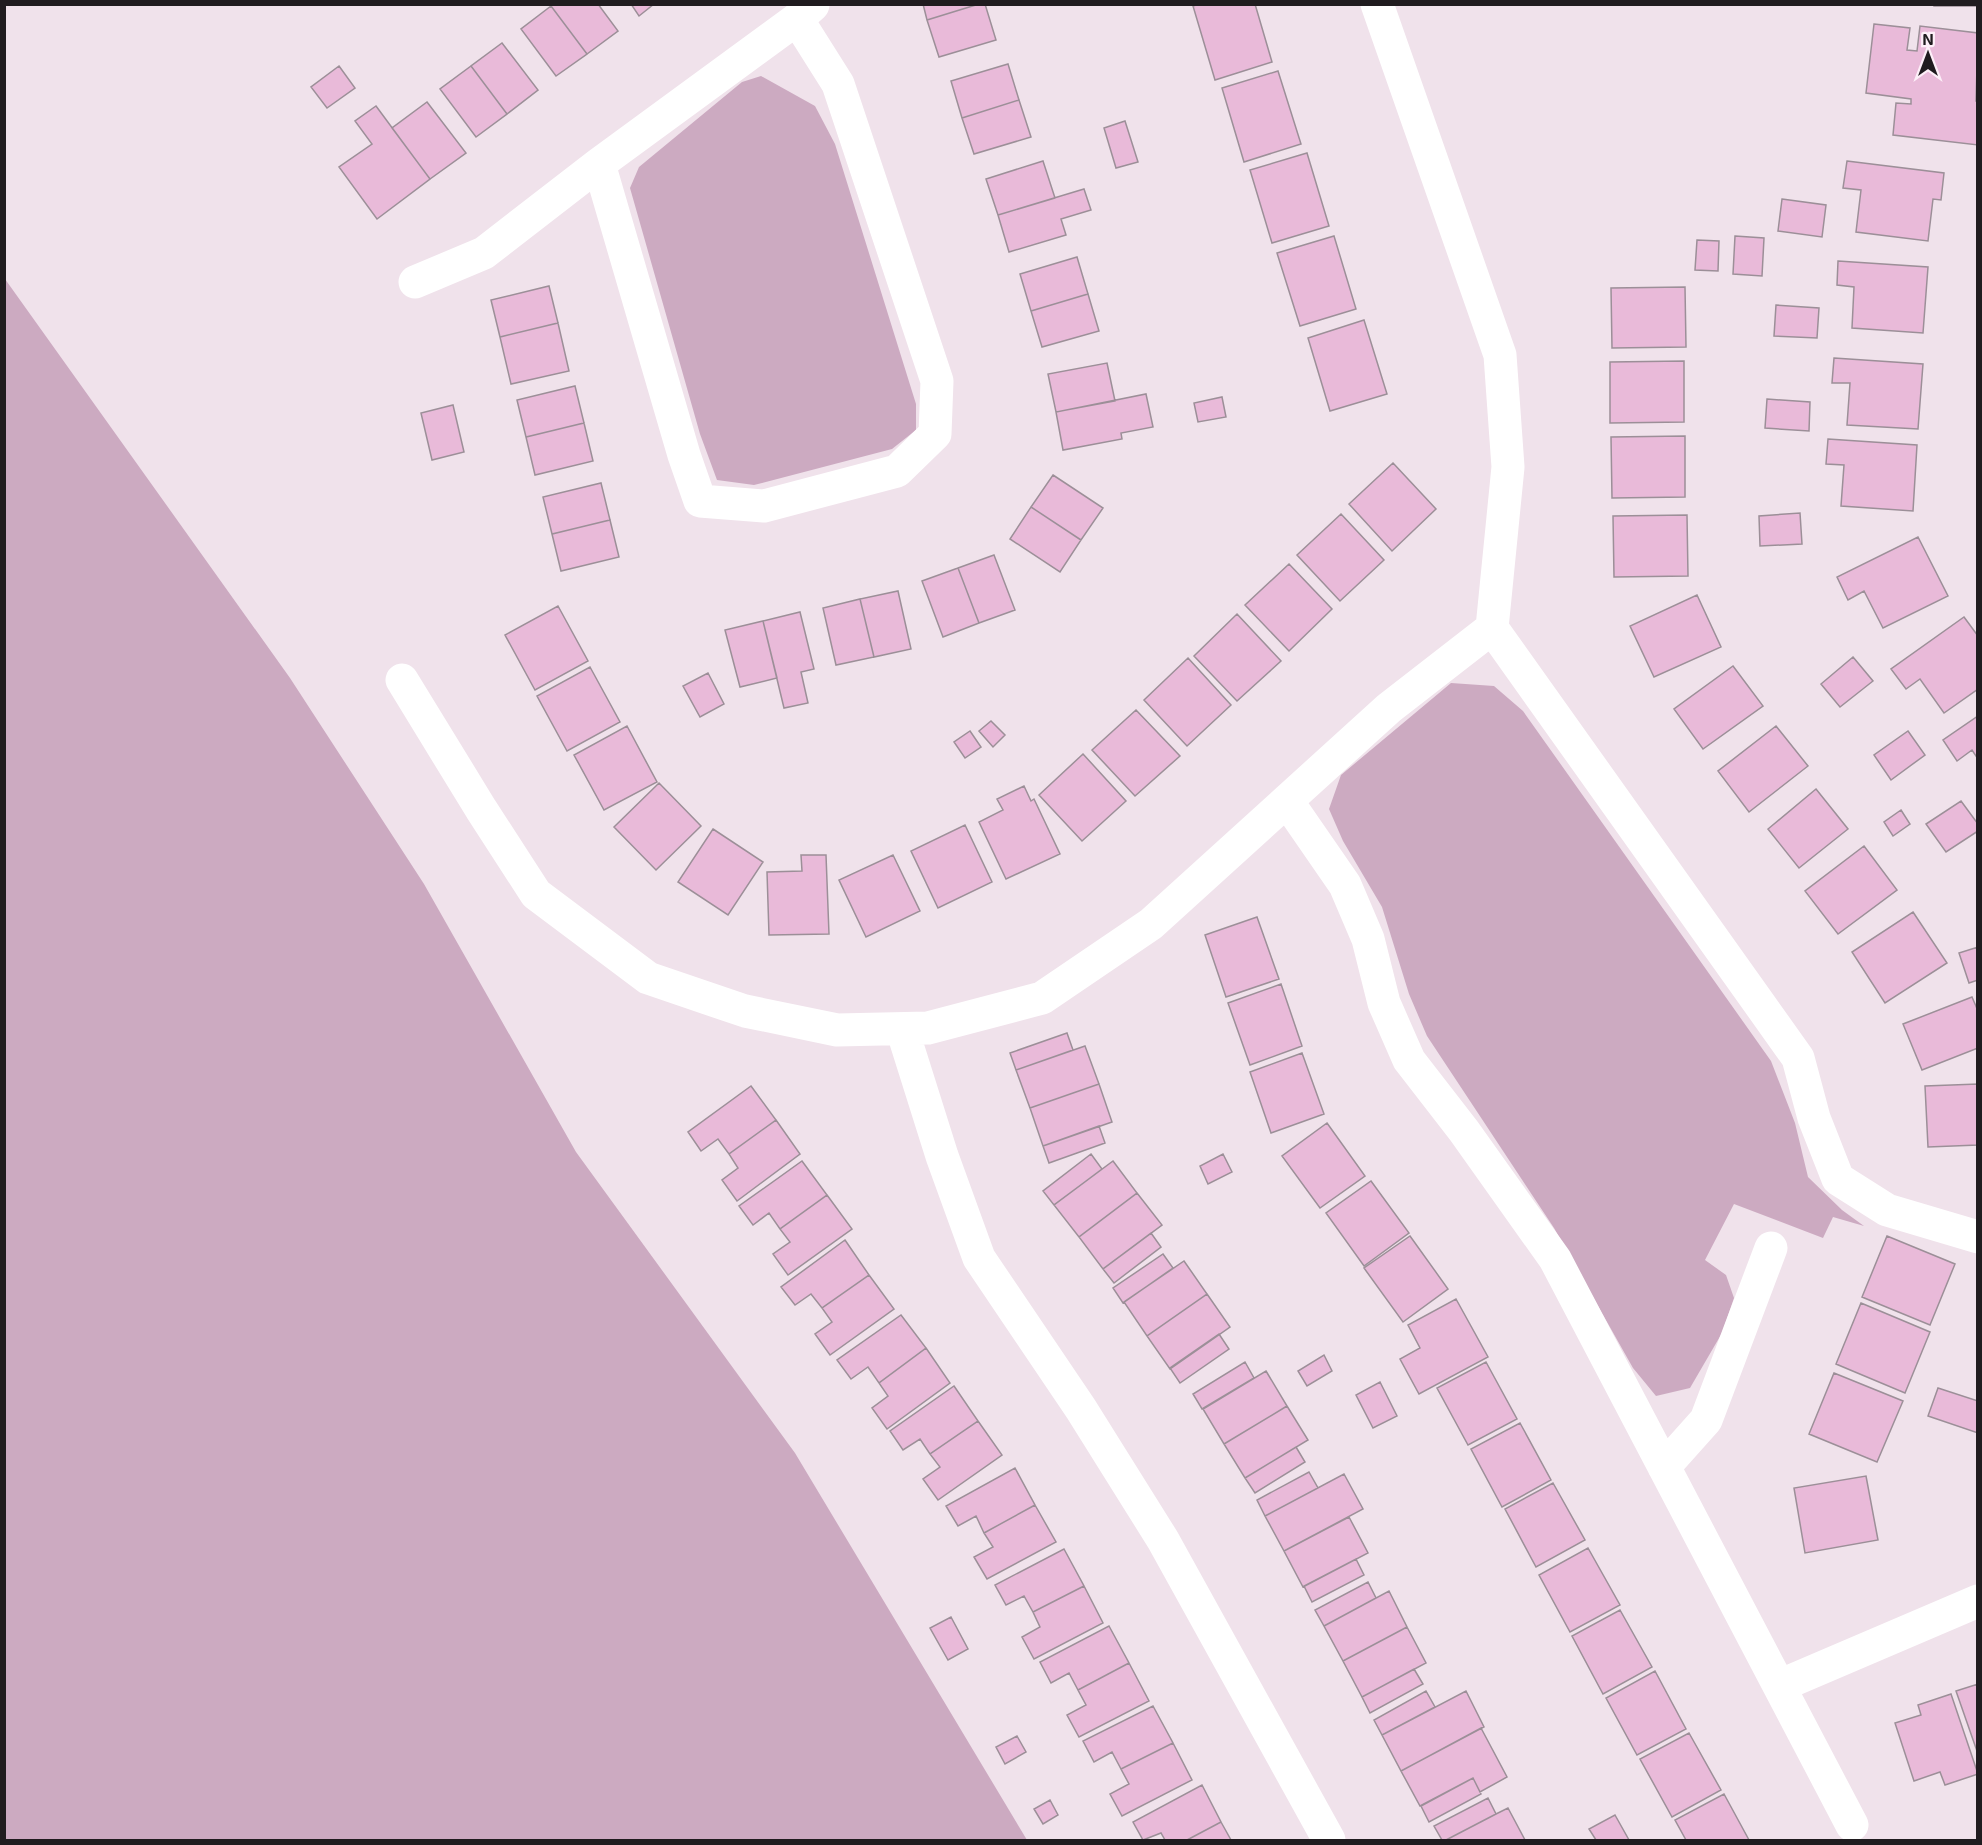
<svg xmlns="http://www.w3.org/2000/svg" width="1982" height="1845" font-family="'Exo 2',sans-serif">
  <rect width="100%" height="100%" fill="#f0e2eb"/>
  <path fill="#ccaac1" d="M 761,76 L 815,106 L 835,144 L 916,404 L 916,430 L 892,449 L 754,485 L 717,480 L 700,434 L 630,188 L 639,167 L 742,82 Z
    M 5,279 L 290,678 L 424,884 L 576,1152 L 795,1453 L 1027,1840 L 5,1840 Z
    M 1451,683 L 1494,686 L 1523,711 L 1771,1061 L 1795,1123 L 1808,1177 L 1842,1210 L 1864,1226 L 1833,1217 L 1823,1238 L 1734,1204 L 1705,1260 L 1726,1275 L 1734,1298 L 1722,1333 L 1690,1388 L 1656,1396 L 1633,1368 L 1554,1228 L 1427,1036 L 1409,994 L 1382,907 L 1343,841 L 1329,809 L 1341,775 Z"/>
  <path fill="#e9bad9" stroke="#9c8f98" stroke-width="1.5" d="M 554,4 L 598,4 L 618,31 L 587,54 L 551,6 Z
    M 631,4 L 654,4 L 639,16 Z
    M 923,4 L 979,4 L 927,20 Z
    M 979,4 L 985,4 L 996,40 L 939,57 L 927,20 Z
    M 1199,4 L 1255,4 L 1272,62 L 1215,80 L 1193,6 Z
    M 1934,4 L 1978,4 L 1978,6 L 1934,6 Z
    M 551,6 L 587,54 L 556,76 L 521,29 Z
    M 1874,24 L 1910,28 L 1907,50 L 1917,51 L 1920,26 L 1978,33 L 1976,101 L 1978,101 L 1978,145 L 1893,135 L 1896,103 L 1911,104 L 1911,99 L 1866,93 Z
    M 502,43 L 538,90 L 507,114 L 471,66 Z
    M 1008,64 L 1019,100 L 962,118 L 951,81 Z
    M 339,66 L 355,88 L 327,108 L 311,87 Z
    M 471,66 L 507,114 L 476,137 L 440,89 Z
    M 1278,71 L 1301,144 L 1244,162 L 1222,88 Z
    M 1019,100 L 1031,137 L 974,154 L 962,118 Z
    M 427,102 L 466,153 L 430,179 L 392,128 Z
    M 376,106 L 430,179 L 377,219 L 339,167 L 372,144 L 355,121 Z
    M 1125,121 L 1138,162 L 1116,168 L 1104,128 Z
    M 1307,153 L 1329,226 L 1272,243 L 1250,170 Z
    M 1043,161 L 1055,198 L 998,215 L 986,179 Z
    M 1847,161 L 1944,173 L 1941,200 L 1933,199 L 1928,241 L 1856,232 L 1861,190 L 1843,188 Z
    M 1084,189 L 1091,210 L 1061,219 L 1066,235 L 1009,252 L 998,215 Z
    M 1782,199 L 1826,205 L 1822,237 L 1778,231 Z
    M 1334,236 L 1356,309 L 1300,326 L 1277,253 Z
    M 1735,236 L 1764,238 L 1762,276 L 1733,274 Z
    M 1697,240 L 1719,241 L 1718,271 L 1695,270 Z
    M 1077,257 L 1088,294 L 1031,311 L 1020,274 Z
    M 1838,261 L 1928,267 L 1923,333 L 1852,328 L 1854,287 L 1837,285 Z
    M 549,286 L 558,323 L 500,337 L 491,300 Z
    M 1685,287 L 1686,347 L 1612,348 L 1611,288 Z
    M 1088,294 L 1099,331 L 1042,347 L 1031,311 Z
    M 1776,305 L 1819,308 L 1817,338 L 1774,336 Z
    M 1364,320 L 1387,394 L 1330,411 L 1308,338 Z
    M 558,323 L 569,371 L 511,384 L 500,337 Z
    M 1834,358 L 1923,364 L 1918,429 L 1847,425 L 1850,383 L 1832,383 Z
    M 1684,361 L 1684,422 L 1610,423 L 1610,362 Z
    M 1107,363 L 1115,401 L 1056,412 L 1048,374 Z
    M 575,386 L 584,423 L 526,437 L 517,400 Z
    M 1146,394 L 1153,427 L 1121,433 L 1122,439 L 1063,450 L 1056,412 Z
    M 1222,397 L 1226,417 L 1198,422 L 1194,403 Z
    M 1767,399 L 1810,402 L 1809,431 L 1765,428 Z
    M 453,405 L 464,452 L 432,460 L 421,413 Z
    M 584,423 L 593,461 L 535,475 L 526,437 Z
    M 1685,436 L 1685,497 L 1612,498 L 1611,437 Z
    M 1828,439 L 1917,445 L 1913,511 L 1841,506 L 1844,465 L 1826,464 Z
    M 1393,463 L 1436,509 L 1392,551 L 1349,504 Z
    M 1053,475 L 1103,508 L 1081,540 L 1031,507 Z
    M 601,483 L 610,520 L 552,534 L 543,497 Z
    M 1031,507 L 1081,540 L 1060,572 L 1010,539 Z
    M 1800,513 L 1802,544 L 1760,546 L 1759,516 Z
    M 1341,514 L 1384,560 L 1340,601 L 1297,555 Z
    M 1687,515 L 1688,576 L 1614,577 L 1613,516 Z
    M 610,520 L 619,557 L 561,571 L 552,534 Z
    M 1918,537 L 1948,596 L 1883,628 L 1864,591 L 1848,600 L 1837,577 Z
    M 994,555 L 1015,610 L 979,623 L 958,568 Z
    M 1289,564 L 1332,609 L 1289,651 L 1245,605 Z
    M 958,568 L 979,623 L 943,637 L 922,581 Z
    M 898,591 L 911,649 L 874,657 L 860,599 Z
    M 1697,595 L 1721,647 L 1654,677 L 1630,626 Z
    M 860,599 L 874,657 L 836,665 L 823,608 Z
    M 558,606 L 588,661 L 535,690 L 505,635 Z
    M 800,612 L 814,669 L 801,672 L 808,703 L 784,708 L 763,621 Z
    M 1237,614 L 1281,661 L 1237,701 L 1194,656 Z
    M 1964,617 L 1978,636 L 1978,689 L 1944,713 L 1920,679 L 1906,689 L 1891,669 Z
    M 763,621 L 777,678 L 740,687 L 725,630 Z
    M 1853,657 L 1873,681 L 1840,707 L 1821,684 Z
    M 1188,658 L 1231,705 L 1187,746 L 1144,700 Z
    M 1733,666 L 1763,706 L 1703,749 L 1674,709 Z
    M 590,667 L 620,722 L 567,751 L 537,696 Z
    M 708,673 L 724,704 L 700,717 L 683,686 Z
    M 1136,710 L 1180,756 L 1135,796 L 1092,750 Z
    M 1978,716 L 1978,759 L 1972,750 L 1957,761 L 1943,740 Z
    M 991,721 L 1005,735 L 993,747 L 979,731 Z
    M 627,726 L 657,782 L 604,810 L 574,755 Z
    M 1776,726 L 1808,766 L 1749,812 L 1718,771 Z
    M 970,731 L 981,747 L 965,758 L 954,742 Z
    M 1908,731 L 1925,755 L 1891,780 L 1874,755 Z
    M 1083,754 L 1126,801 L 1082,841 L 1039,795 Z
    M 659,783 L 701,826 L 656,870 L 614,827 Z
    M 1024,786 L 1031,801 L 1034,799 L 1060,854 L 1006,879 L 979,822 L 1003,810 L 997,799 Z
    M 1816,789 L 1848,829 L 1799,868 L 1768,829 Z
    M 1961,801 L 1978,824 L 1978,831 L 1946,852 L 1926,824 Z
    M 1901,810 L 1910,824 L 1893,836 L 1884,822 Z
    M 965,825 L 992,882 L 938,908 L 911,851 Z
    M 713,829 L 763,862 L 728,915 L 678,882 Z
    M 1864,846 L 1897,890 L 1838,934 L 1805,891 Z
    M 801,855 L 826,855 L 829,934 L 769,935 L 767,872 L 802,871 Z
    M 893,855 L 920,911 L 866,937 L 839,880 Z
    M 1913,912 L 1947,963 L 1885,1003 L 1852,952 Z
    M 1257,917 L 1279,979 L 1226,997 L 1205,935 Z
    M 1978,947 L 1978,980 L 1969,983 L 1959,953 Z
    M 1281,984 L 1302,1046 L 1250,1065 L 1228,1003 Z
    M 1972,997 L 1978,1011 L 1978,1048 L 1922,1070 L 1903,1024 Z
    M 1067,1033 L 1073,1050 L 1016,1070 L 1010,1053 Z
    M 1085,1046 L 1099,1084 L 1030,1108 L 1016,1070 Z
    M 1302,1053 L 1324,1114 L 1271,1133 L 1250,1072 Z
    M 1099,1084 L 1112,1122 L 1043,1146 L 1030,1108 Z
    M 1978,1084 L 1978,1145 L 1928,1147 L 1925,1086 Z
    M 751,1086 L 776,1120 L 729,1154 L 718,1139 L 701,1151 L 688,1132 Z
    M 776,1120 L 800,1154 L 737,1201 L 722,1180 L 738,1168 L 729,1154 Z
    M 1327,1123 L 1365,1176 L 1320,1208 L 1282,1156 Z
    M 1099,1126 L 1105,1143 L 1049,1163 L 1043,1146 Z
    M 1091,1154 L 1102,1169 L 1054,1205 L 1043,1191 Z
    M 1223,1154 L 1232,1172 L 1208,1184 L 1200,1166 Z
    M 802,1161 L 827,1195 L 780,1229 L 769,1213 L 753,1225 L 739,1206 Z
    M 1113,1161 L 1137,1193 L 1079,1237 L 1054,1205 Z
    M 1371,1181 L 1409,1233 L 1364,1266 L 1326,1213 Z
    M 1137,1193 L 1162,1225 L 1103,1269 L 1079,1237 Z
    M 827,1195 L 852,1229 L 788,1275 L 773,1254 L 790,1242 L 780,1229 Z
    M 1151,1233 L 1161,1247 L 1114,1283 L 1103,1269 Z
    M 1410,1236 L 1448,1289 L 1403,1322 L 1364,1268 Z
    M 1887,1236 L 1955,1264 L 1930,1325 L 1862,1297 Z
    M 845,1240 L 869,1275 L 822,1308 L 811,1294 L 795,1305 L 781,1287 Z
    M 1163,1254 L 1173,1268 L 1123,1303 L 1113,1288 Z
    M 1184,1261 L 1207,1294 L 1147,1336 L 1124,1302 Z
    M 869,1275 L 894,1309 L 830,1355 L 815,1334 L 832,1322 L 822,1308 Z
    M 1207,1294 L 1230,1327 L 1170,1369 L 1147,1336 Z
    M 1456,1299 L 1488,1357 L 1419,1394 L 1400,1359 L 1420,1348 L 1408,1325 Z
    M 1861,1303 L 1930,1332 L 1905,1393 L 1836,1364 Z
    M 901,1315 L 926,1348 L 879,1383 L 868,1367 L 851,1379 L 837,1360 Z
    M 1219,1334 L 1229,1349 L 1180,1383 L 1170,1368 Z
    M 926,1348 L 950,1383 L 887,1429 L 872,1408 L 888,1396 L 879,1383 Z
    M 1324,1355 L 1332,1371 L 1307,1386 L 1298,1371 Z
    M 1245,1362 L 1254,1378 L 1202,1409 L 1193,1394 Z
    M 1486,1362 L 1517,1419 L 1468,1445 L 1437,1388 Z
    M 1266,1371 L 1287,1406 L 1224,1444 L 1203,1409 Z
    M 1834,1373 L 1903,1401 L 1877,1462 L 1809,1434 Z
    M 1380,1382 L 1397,1416 L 1373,1428 L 1356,1395 Z
    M 954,1386 L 978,1421 L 930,1454 L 920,1439 L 903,1450 L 890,1431 Z
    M 1938,1388 L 1978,1401 L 1978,1433 L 1928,1416 Z
    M 1287,1406 L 1308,1440 L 1245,1478 L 1224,1444 Z
    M 978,1421 L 1002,1455 L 938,1500 L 923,1479 L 940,1467 L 930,1454 Z
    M 1520,1423 L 1551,1480 L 1502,1507 L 1471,1449 Z
    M 1296,1447 L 1305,1462 L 1255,1493 L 1245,1478 Z
    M 1015,1468 L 1035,1505 L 984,1533 L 976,1516 L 958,1526 L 946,1506 Z
    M 1309,1472 L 1318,1488 L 1265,1516 L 1257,1500 Z
    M 1344,1474 L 1363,1509 L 1284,1551 L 1265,1516 Z
    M 1866,1476 L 1878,1540 L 1805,1553 L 1794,1488 Z
    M 1553,1483 L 1585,1540 L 1536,1567 L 1505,1509 Z
    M 1035,1505 L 1056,1542 L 987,1579 L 974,1557 L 993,1547 L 984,1533 Z
    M 1349,1517 L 1368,1553 L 1303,1587 L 1284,1551 Z
    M 1588,1548 L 1620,1605 L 1570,1632 L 1539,1575 Z
    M 1064,1549 L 1084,1586 L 1033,1612 L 1024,1596 L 1006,1605 L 995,1585 Z
    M 1356,1559 L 1364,1575 L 1312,1602 L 1304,1586 Z
    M 1368,1582 L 1376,1598 L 1324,1626 L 1315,1610 Z
    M 1084,1586 L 1103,1623 L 1034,1659 L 1022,1637 L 1040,1627 L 1033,1612 Z
    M 1389,1591 L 1407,1627 L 1343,1661 L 1324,1626 Z
    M 1620,1610 L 1652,1667 L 1603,1694 L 1572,1636 Z
    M 951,1617 L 968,1649 L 948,1660 L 930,1628 Z
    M 1109,1626 L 1129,1663 L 1078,1690 L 1069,1673 L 1051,1683 L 1040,1662 Z
    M 1407,1627 L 1426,1663 L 1362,1697 L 1343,1661 Z
    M 1129,1663 L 1149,1701 L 1079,1737 L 1067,1715 L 1086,1705 L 1078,1690 Z
    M 1414,1669 L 1423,1684 L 1370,1713 L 1362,1697 Z
    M 1655,1671 L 1686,1729 L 1637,1755 L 1606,1698 Z
    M 1978,1684 L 1978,1754 L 1956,1691 Z
    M 1426,1691 L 1435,1707 L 1382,1735 L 1374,1720 Z
    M 1466,1691 L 1484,1727 L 1401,1771 L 1382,1735 Z
    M 1951,1694 L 1978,1774 L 1945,1785 L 1940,1772 L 1914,1781 L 1895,1723 L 1921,1715 L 1918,1705 Z
    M 1153,1706 L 1173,1743 L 1121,1769 L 1112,1752 L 1094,1762 L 1083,1741 Z
    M 1481,1728 L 1507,1777 L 1480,1792 L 1473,1778 L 1420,1806 L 1401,1771 Z
    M 1689,1733 L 1721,1790 L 1672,1817 L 1640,1759 Z
    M 1017,1736 L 1026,1752 L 1005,1764 L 996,1747 Z
    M 1173,1743 L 1192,1780 L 1122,1816 L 1110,1794 L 1129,1784 L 1121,1769 Z
    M 1473,1778 L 1481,1794 L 1429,1822 L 1421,1806 Z
    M 1202,1785 L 1221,1822 L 1187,1840 L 1165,1840 L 1161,1833 L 1143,1840 L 1133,1822 Z
    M 1724,1794 L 1749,1840 L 1686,1840 L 1675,1820 Z
    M 1488,1798 L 1496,1814 L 1446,1840 L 1442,1840 L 1434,1826 Z
    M 1050,1800 L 1058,1815 L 1043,1824 L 1034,1809 Z
    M 1508,1808 L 1525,1840 L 1446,1840 L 1496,1814 Z
    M 1615,1815 L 1629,1840 L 1596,1840 L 1589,1829 Z
    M 1221,1822 L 1231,1840 L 1187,1840 Z"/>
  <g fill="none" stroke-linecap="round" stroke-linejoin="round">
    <path stroke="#fff" stroke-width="33" d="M 599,164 L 684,455 L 700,501 L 764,506 L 897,471 L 935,434 L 937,381 L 838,84 L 797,19
      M 415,282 L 484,253 L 599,164 L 797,19 L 813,5
      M 1492,628 L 1798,1058 L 1814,1118 L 1838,1179 L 1887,1210 L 1978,1237
      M 402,680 L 481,809 L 536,894 L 648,978 L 745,1011 L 837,1030 L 928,1028 L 1042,998 L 1151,924 L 1389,708 L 1492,628 L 1508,467 L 1500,355 L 1377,4
      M 1287,801 L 1345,885 L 1368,939 L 1384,1003 L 1409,1060 L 1464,1131 L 1555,1259 L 1852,1825
      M 902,1029 L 942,1156 L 979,1258 L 1081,1409 L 1163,1540 L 1329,1840
      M 1664,1467 L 1706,1420 L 1771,1248
      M 1779,1686 L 1978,1601"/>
  </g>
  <rect width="1982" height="1845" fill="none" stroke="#201c1f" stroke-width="12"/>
  <g transform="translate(1928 54)" stroke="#fdeff8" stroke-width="4.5" paint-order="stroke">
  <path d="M0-4.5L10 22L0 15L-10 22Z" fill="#201c1f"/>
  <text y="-9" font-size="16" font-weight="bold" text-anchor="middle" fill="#201c1f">N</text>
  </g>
</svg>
